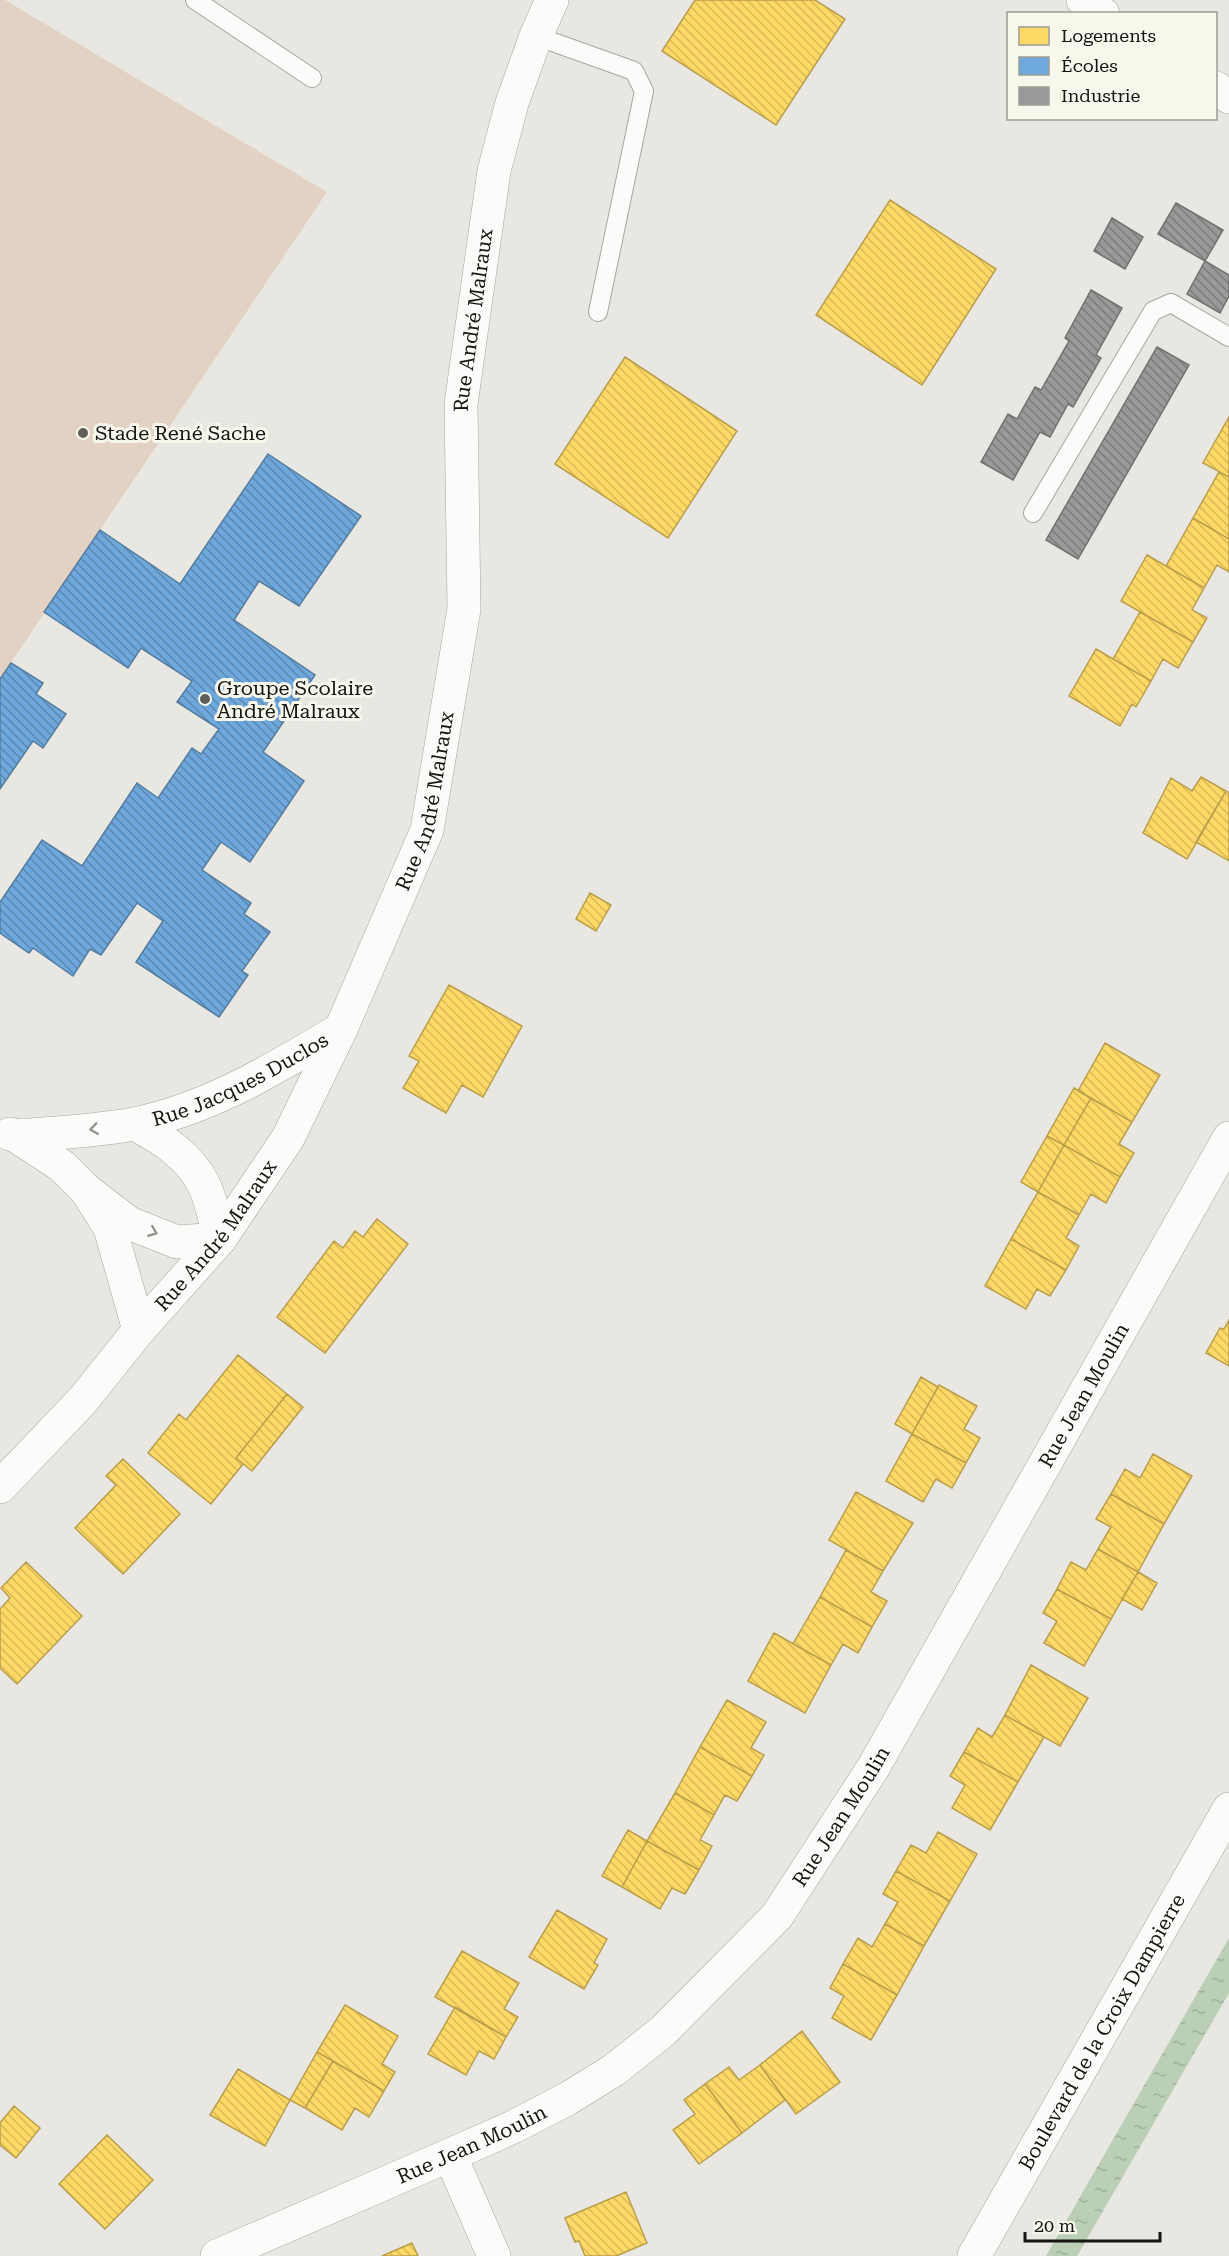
<svg xmlns="http://www.w3.org/2000/svg" width="1229" height="2256" font-family="'Roboto Serif',serif">
  <defs>
    <pattern id="water-ripples" width="26" height="14" patternUnits="userSpaceOnUse" patternTransform="scale(1.5)"><rect width="26" height="14" fill="#bacfb6"/><path d="M2 4q2-2 4 0t4 0M15 11q2-2 4 0t4 0" fill="none" stroke="#9fb19b"/></pattern>
    <pattern id="homes-back-hatch" width="6" height="6" patternUnits="userSpaceOnUse" patternTransform="scale(1.5)"><rect width="6" height="6" fill="#ffd966"/><path d="M-1 5l2 2M0 0l6 6M5-1l2 2" fill="none" stroke="#dab957"/></pattern>
    <pattern id="schools-back-hatch" width="6" height="6" patternUnits="userSpaceOnUse" patternTransform="scale(1.5)"><rect width="6" height="6" fill="#6fa8dc"/><path d="M-1 5l2 2M0 0l6 6M5-1l2 2" fill="none" stroke="#5a88b1"/></pattern>
    <pattern id="industry-back-hatch" width="6" height="6" patternUnits="userSpaceOnUse" patternTransform="scale(1.5)"><rect width="6" height="6" fill="#999"/><path d="M-1 5l2 2M0 0l6 6M5-1l2 2" fill="none" stroke="#7c7c7b"/></pattern>
  </defs>
  <rect width="100%" height="100%" fill="#e8e7e1"/>
  <path fill="#e3d2c3" d="M 0,0 L 5,0 L 327,192 L 0,679 Z"/>
  <path fill="url(#water-ripples)" d="M 1229,1938 L 1229,1993 L 1077,2256 L 1046,2256 Z"/>
  <path fill="url(#homes-back-hatch)" stroke="#b99e4c" stroke-width="1.5" d="M 695,0 L 815,0 L 845,19 L 776,125 L 662,51 Z
    M 890,200 L 996,269 L 922,385 L 816,315 Z
    M 625,357 L 737,431 L 668,538 L 555,464 Z
    M 1229,417 L 1229,477 L 1203,463 Z
    M 1219,472 L 1229,477 L 1229,539 L 1193,518 Z
    M 1193,518 L 1229,539 L 1229,572 L 1217,565 L 1204,588 L 1166,566 Z
    M 1147,555 L 1204,588 L 1192,610 L 1207,618 L 1193,642 L 1121,601 Z
    M 1140,612 L 1193,642 L 1178,668 L 1163,659 L 1151,681 L 1113,659 Z
    M 1096,649 L 1151,681 L 1136,707 L 1132,704 L 1120,726 L 1069,696 Z
    M 1201,777 L 1226,791 L 1187,859 L 1143,833 L 1171,778 L 1192,791 Z
    M 1226,791 L 1229,793 L 1229,861 L 1196,842 Z
    M 590,893 L 611,905 L 596,931 L 576,919 Z
    M 449,985 L 522,1026 L 483,1097 L 462,1085 L 446,1113 L 403,1088 L 419,1061 L 409,1056 Z
    M 1105,1043 L 1160,1075 L 1132,1122 L 1078,1091 Z
    M 1074,1088 L 1091,1098 L 1064,1145 L 1047,1136 Z
    M 1091,1098 L 1132,1122 L 1119,1144 L 1134,1153 L 1120,1177 L 1064,1145 Z
    M 1047,1136 L 1064,1145 L 1038,1192 L 1021,1182 Z
    M 1064,1145 L 1120,1177 L 1106,1203 L 1091,1194 L 1079,1215 L 1038,1192 Z
    M 1038,1192 L 1079,1215 L 1066,1238 L 1079,1246 L 1066,1270 L 1011,1239 Z
    M 377,1219 L 408,1244 L 325,1353 L 277,1317 L 334,1241 L 343,1248 L 355,1231 L 363,1237 Z
    M 1011,1239 L 1066,1270 L 1050,1296 L 1037,1289 L 1026,1309 L 985,1286 Z
    M 1229,1320 L 1229,1366 L 1206,1353 L 1220,1328 L 1224,1329 Z
    M 238,1355 L 287,1394 L 236,1458 L 243,1464 L 211,1504 L 148,1453 L 179,1414 L 186,1420 Z
    M 921,1377 L 938,1387 L 912,1434 L 895,1424 Z
    M 939,1385 L 977,1406 L 964,1429 L 980,1438 L 966,1463 L 912,1434 Z
    M 287,1394 L 303,1407 L 252,1471 L 236,1458 Z
    M 912,1434 L 966,1463 L 952,1488 L 936,1479 L 923,1502 L 886,1481 Z
    M 1153,1454 L 1192,1476 L 1164,1524 L 1111,1494 L 1125,1469 L 1140,1478 Z
    M 123,1459 L 180,1514 L 123,1574 L 75,1528 L 116,1485 L 106,1476 Z
    M 856,1492 L 913,1523 L 883,1571 L 829,1540 Z
    M 1111,1494 L 1164,1524 L 1138,1572 L 1098,1549 L 1111,1527 L 1096,1519 Z
    M 1098,1549 L 1138,1572 L 1111,1619 L 1057,1589 L 1071,1562 L 1086,1570 Z
    M 846,1550 L 883,1571 L 871,1592 L 887,1601 L 872,1627 L 820,1597 Z
    M 26,1562 L 82,1616 L 17,1684 L 0,1668 L 0,1609 L 10,1598 L 1,1588 Z
    M 1138,1572 L 1157,1583 L 1142,1610 L 1122,1599 Z
    M 1057,1589 L 1111,1619 L 1084,1666 L 1044,1643 L 1057,1621 L 1043,1613 Z
    M 820,1597 L 872,1627 L 858,1653 L 843,1644 L 831,1665 L 793,1644 Z
    M 774,1633 L 831,1665 L 805,1713 L 748,1681 Z
    M 1031,1665 L 1088,1698 L 1060,1746 L 1005,1715 Z
    M 727,1700 L 766,1722 L 751,1748 L 764,1755 L 752,1776 L 700,1747 Z
    M 1005,1715 L 1044,1737 L 1018,1782 L 964,1752 L 978,1728 L 992,1737 Z
    M 700,1747 L 752,1776 L 737,1801 L 725,1795 L 714,1815 L 675,1793 Z
    M 964,1752 L 1018,1782 L 990,1830 L 952,1808 L 965,1785 L 950,1776 Z
    M 675,1793 L 714,1815 L 700,1840 L 712,1846 L 699,1870 L 647,1841 Z
    M 628,1830 L 647,1841 L 622,1887 L 602,1876 Z
    M 938,1832 L 977,1854 L 950,1901 L 896,1871 L 911,1845 L 926,1853 Z
    M 647,1841 L 699,1870 L 685,1894 L 672,1888 L 660,1909 L 622,1887 Z
    M 896,1871 L 950,1901 L 924,1946 L 885,1924 L 898,1902 L 883,1894 Z
    M 557,1910 L 607,1939 L 594,1963 L 598,1965 L 584,1989 L 529,1957 Z
    M 885,1924 L 924,1946 L 897,1995 L 843,1964 L 858,1938 L 872,1947 Z
    M 462,1951 L 519,1983 L 504,2009 L 518,2017 L 506,2037 L 435,1997 Z
    M 843,1964 L 897,1995 L 871,2040 L 832,2018 L 844,1996 L 830,1988 Z
    M 345,2005 L 398,2036 L 382,2064 L 395,2072 L 384,2091 L 317,2052 Z
    M 455,2007 L 506,2037 L 494,2059 L 479,2051 L 466,2075 L 428,2054 Z
    M 802,2031 L 840,2082 L 796,2114 L 760,2065 Z
    M 317,2052 L 333,2061 L 305,2108 L 290,2100 Z
    M 333,2061 L 384,2091 L 369,2117 L 355,2108 L 342,2130 L 305,2108 Z
    M 760,2065 L 785,2100 L 742,2133 L 705,2084 L 729,2067 L 739,2080 Z
    M 238,2069 L 290,2100 L 265,2146 L 210,2115 Z
    M 705,2084 L 742,2133 L 699,2164 L 673,2130 L 695,2114 L 684,2100 Z
    M 14,2106 L 40,2128 L 16,2158 L 0,2145 L 0,2123 Z
    M 107,2135 L 153,2180 L 105,2229 L 59,2184 Z
    M 626,2192 L 647,2243 L 616,2256 L 585,2256 L 579,2241 L 575,2242 L 565,2218 Z
    M 412,2243 L 418,2256 L 382,2256 Z"/>
  <path fill="url(#schools-back-hatch)" stroke="#547c9f" stroke-width="1.5" d="M 268,454 L 361,516 L 299,606 L 259,581 L 234,620 L 315,675 L 263,752 L 304,781 L 250,862 L 221,842 L 202,870 L 251,903 L 244,914 L 270,932 L 242,971 L 248,975 L 219,1017 L 136,962 L 163,921 L 137,903 L 101,955 L 90,949 L 73,976 L 33,948 L 29,953 L 0,933 L 0,902 L 42,840 L 82,866 L 137,783 L 158,798 L 192,748 L 201,754 L 219,729 L 177,702 L 192,681 L 141,648 L 128,668 L 44,612 L 100,530 L 180,584 Z
    M 11,663 L 43,683 L 36,694 L 66,714 L 43,748 L 33,741 L 0,789 L 0,679 Z"/>
  <path fill="url(#industry-back-hatch)" stroke="#717170" stroke-width="1.5" d="M 1176,203 L 1223,230 L 1205,261 L 1158,234 Z
    M 1112,218 L 1143,237 L 1125,269 L 1094,251 Z
    M 1205,261 L 1229,275 L 1229,296 L 1220,313 L 1187,294 Z
    M 1091,290 L 1122,308 L 1096,355 L 1101,358 L 1073,407 L 1068,404 L 1050,437 L 1040,432 L 1013,480 L 981,462 L 1008,414 L 1017,419 L 1035,387 L 1041,390 L 1069,341 L 1065,338 Z
    M 1157,347 L 1189,365 L 1078,559 L 1046,540 Z"/>
  <g fill="none" stroke-linecap="round" stroke-linejoin="round">
    <defs>
      <path id="lane" d="M 195,0 L 312,78
        M 536,36 L 634,71 L 644,91 L 598,312
        M 1033,513 L 1153,311 L 1171,303 L 1229,337"/>
      <g id="street">
        <path d="M 1083,0 L 1103,14"/>
        <path d="M 1216,88 L 1229,97"/>
        <path d="M 10,1134 L 16,1136 L 62,1166 L 86,1190 L 110,1228 L 139,1330"/>
        <path id="s1" d="M 16,1136 C 55,1133 95,1131 134,1124 C 209,1109 276,1068 341,1029"/>
        <path d="M 86,1190 L 129,1223 L 177,1242 L 220,1239 C 215,1222 212,1201 204,1185 C 190,1156 161,1138 135,1124"/>
        <path id="s2" d="M 0,1487 L 83,1400 L 139,1330 L 220,1239 L 288,1138 L 341,1029 L 427,830 L 464,609 L 461,404 L 494,171 L 512,103 L 536,36 L 552,0"/>
        <path d="M 450,2155 L 494,2256"/>
        <path id="s3" d="M 217,2256 L 450,2155 L 513,2127 L 567,2099 L 614,2070 L 663,2031 L 777,1916 L 873,1768 L 1229,1138"/>
        <path id="s4" d="M 974,2256 L 1229,1809"/>
      </g>
    </defs>
    <use href="#lane" stroke="#a7a6a2" stroke-width="20"/>
    <use href="#street" stroke="#a7a6a2" stroke-width="34"/>
    <use href="#lane" stroke="#fcfbfa" stroke-width="18"/>
    <use href="#street" stroke="#fcfbfa" stroke-width="33"/>
  </g>
  <defs><path id="oneway-chevron" d="M-2-3.5L2.5 0L-2 3.5" fill="none" stroke-width="1.6" stroke-linecap="round" stroke-linejoin="round" transform="scale(1.5)"/></defs>
  <g stroke="#949491">
    <use href="#oneway-chevron" transform="translate(94 1129) rotate(172)"/>
    <use href="#oneway-chevron" transform="translate(153 1232) rotate(22)"/>
  </g>
  <g fill="#5f5e5a" stroke="#f8f7eb" stroke-width="2">
    <circle cx="83" cy="433" r="6"/>
    <circle cx="205" cy="699" r="6"/>
  </g>
  <g text-anchor="middle" dominant-baseline="central" stroke-width="6" stroke-linejoin="round" paint-order="stroke">
    <g font-size="20" fill="#151511" stroke="#f8f7eb">
      <text stroke="none"><textPath href="#s2" startOffset="1305">Rue André Malraux</textPath></text>
      <text stroke="none"><textPath href="#s2" startOffset="819">Rue André Malraux</textPath></text>
      <text stroke="none"><textPath href="#s1" startOffset="234">Rue Jacques Duclos</textPath></text>
      <text stroke="none"><textPath href="#s2" startOffset="332">Rue André Malraux</textPath></text>
      <text stroke="none"><textPath href="#s3" startOffset="1268">Rue Jean Moulin</textPath></text>
      <text stroke="none"><textPath href="#s3" startOffset="782">Rue Jean Moulin</textPath></text>
      <text stroke="none"><textPath href="#s4" startOffset="258">Boulevard de la Croix Dampierre</textPath></text>
      <text stroke="none"><textPath href="#s3" startOffset="278">Rue Jean Moulin</textPath></text>
    </g>
    <g font-size="20" fill="#151511" stroke="#f8f7eb" text-anchor="start">
      <text x="95" y="433">Stade René Sache</text>
      <text x="217" y="688">Groupe Scolaire<tspan x="217" dy="23">André Malraux</tspan></text>
    </g>
  </g>
  <rect x="1007" y="12" width="210" height="108" fill="#f8f7eb" stroke="#9d9d94" stroke-width="1.5"/>
  <rect x="1019" y="27" width="30" height="18" fill="#ffd966" stroke="#9d9d94" stroke-width="1.5"/>
  <text x="1061" y="42" font-size="18" fill="#151511">Logements</text>
  <rect x="1019" y="57" width="30" height="18" fill="#6fa8dc" stroke="#9d9d94" stroke-width="1.5"/>
  <text x="1061" y="72" font-size="18" fill="#151511">Écoles</text>
  <rect x="1019" y="87" width="30" height="18" fill="#999999" stroke="#9d9d94" stroke-width="1.5"/>
  <text x="1061" y="102" font-size="18" fill="#151511">Industrie</text>
  <path d="M1025 2232v9h135v-9" fill="none" stroke="#151511" stroke-width="3"/>
  <text x="1034" y="2232" font-size="18" fill="#151511" stroke="#f8f7eb" stroke-width="4.5" paint-order="stroke">20 m</text>
</svg>
